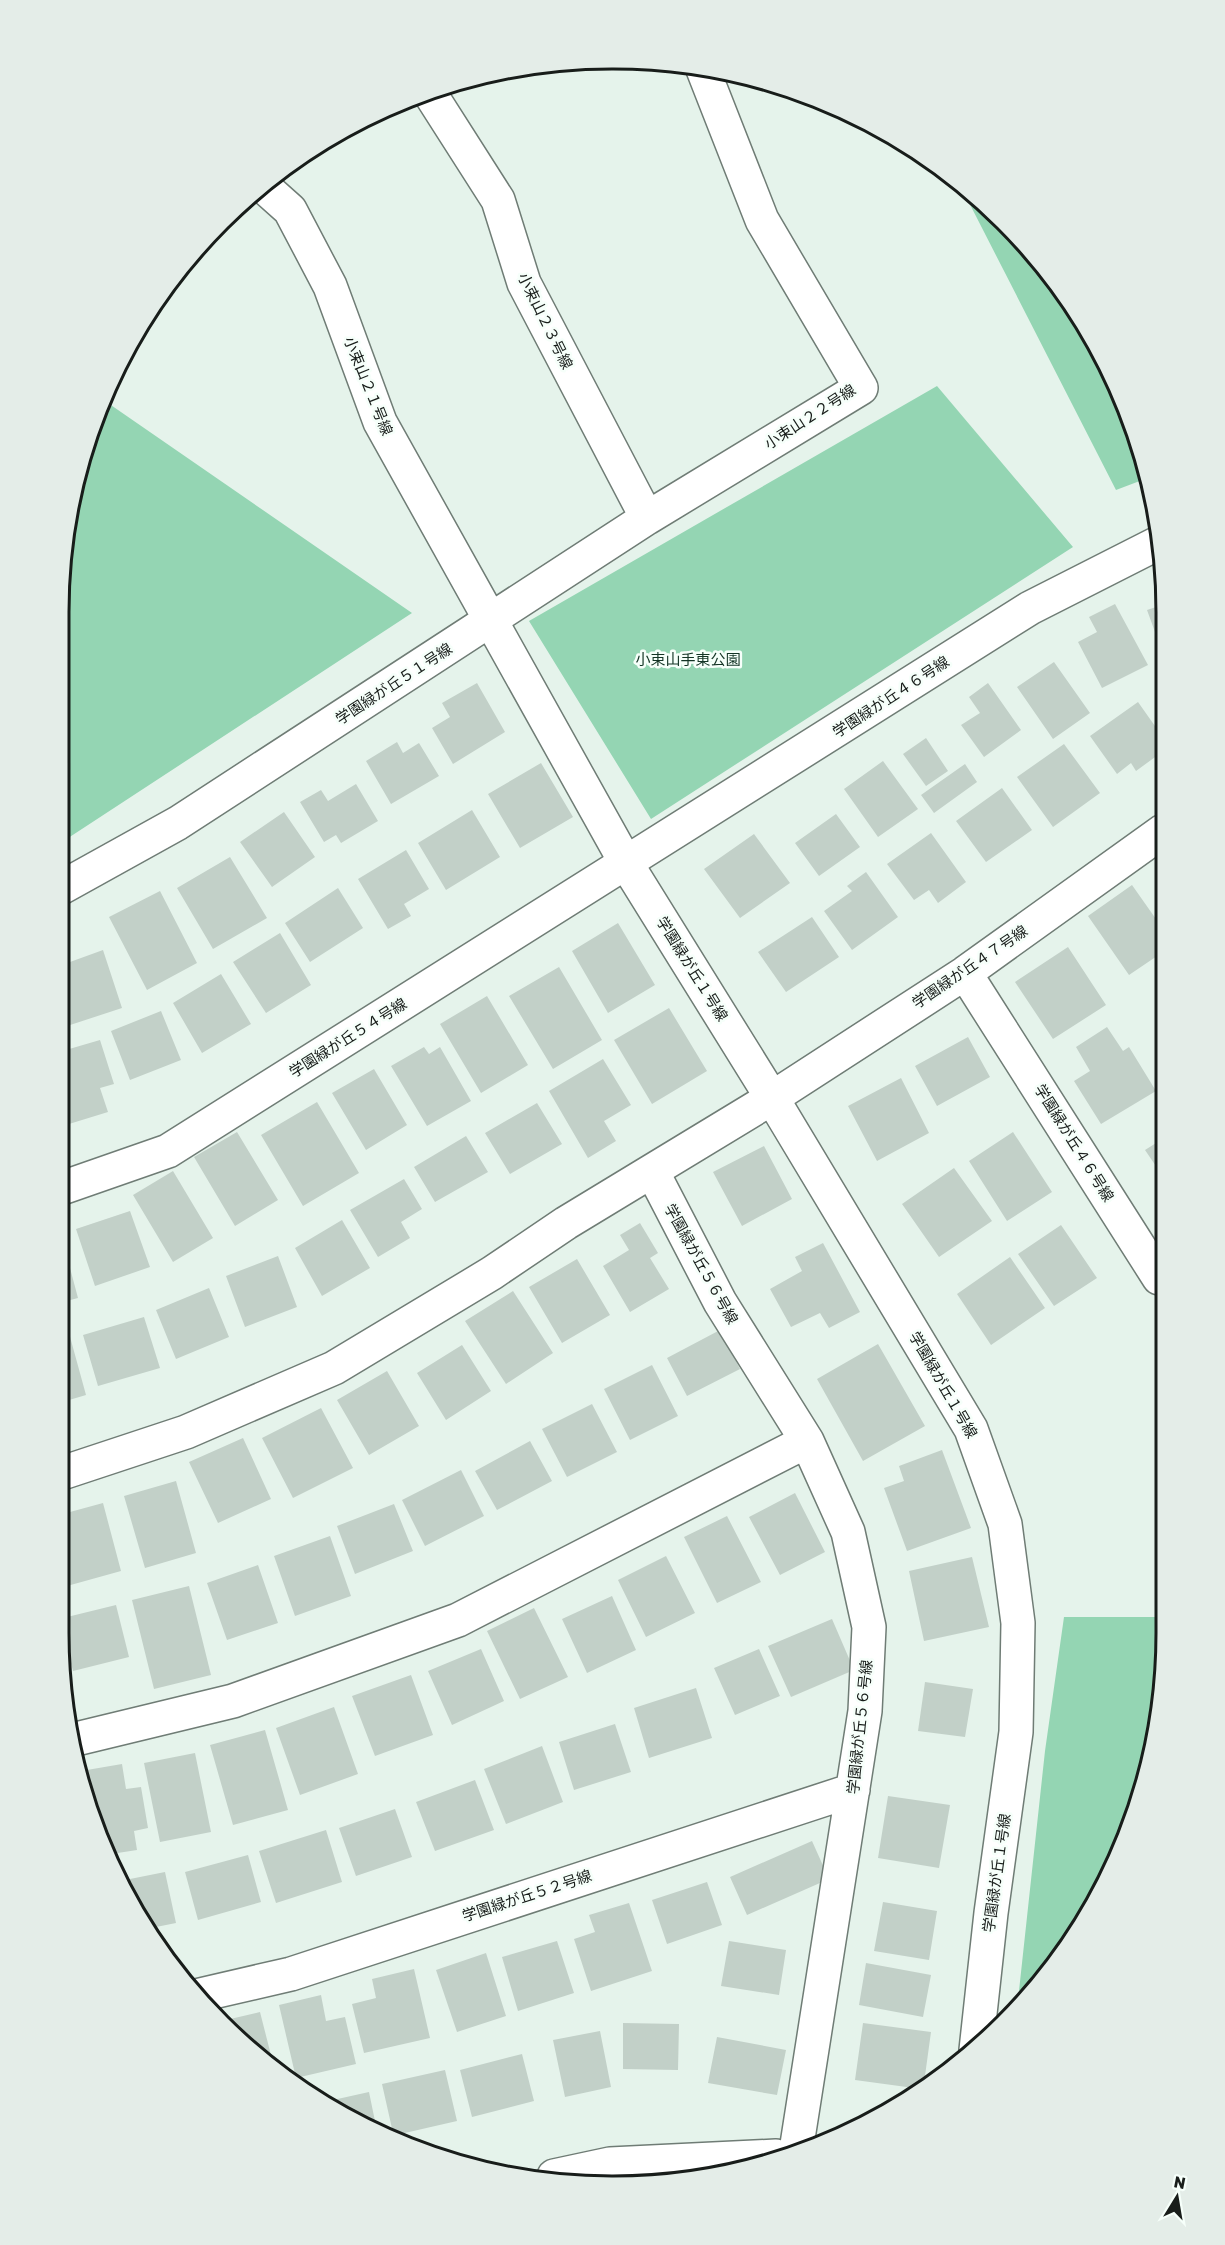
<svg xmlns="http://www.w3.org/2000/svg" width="1225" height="2245" font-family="Rubik,'Noto Sans JP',sans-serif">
  <rect width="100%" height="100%" fill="#e5f3eb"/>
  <path fill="#94d5b3" d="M 959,183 L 978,196 L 1073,304 L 1124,401 L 1145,479 L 1116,490 Z
    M 937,386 L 1073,547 L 651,819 L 529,621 Z
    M 105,401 L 412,613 L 59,844 L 60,577 L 77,469 Z
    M 1064,1617 L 1165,1617 L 1165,1668 L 1148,1776 L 1092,1909 L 1018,2000 L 1045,1751 Z"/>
  <path fill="#c2d0c8" d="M 1115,604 L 1148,665 L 1102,688 L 1078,642 L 1097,632 L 1089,617 Z
    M 1162,605 L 1162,642 L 1159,643 L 1147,610 Z
    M 1054,662 L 1090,713 L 1053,739 L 1017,687 Z
    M 477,683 L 505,732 L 453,764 L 432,728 L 450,717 L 442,703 Z
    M 988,683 L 1021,730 L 984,757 L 961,725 L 980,713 L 969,697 Z
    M 1138,702 L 1162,736 L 1162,752 L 1136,771 L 1131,763 L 1117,774 L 1090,736 Z
    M 926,738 L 948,771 L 926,786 L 903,754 Z
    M 397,742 L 403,753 L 419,743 L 439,776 L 391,804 L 366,761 Z
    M 1064,744 L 1100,793 L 1053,827 L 1017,777 Z
    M 883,761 L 918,809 L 878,837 L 844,789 Z
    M 541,763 L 573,817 L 520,848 L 488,794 Z
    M 965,764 L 977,782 L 934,813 L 921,795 Z
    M 356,784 L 378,821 L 341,843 L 336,835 L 324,842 L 300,802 L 321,790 L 328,801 Z
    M 1002,788 L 1032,830 L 986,862 L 956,821 Z
    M 472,810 L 500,857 L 446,890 L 418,843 Z
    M 284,812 L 315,857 L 272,887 L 240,842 Z
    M 836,814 L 860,847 L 819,876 L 795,843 Z
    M 931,833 L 966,882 L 938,903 L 929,890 L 914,900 L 887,864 Z
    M 754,834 L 790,883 L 740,918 L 704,869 Z
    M 406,850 L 429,889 L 404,904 L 411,916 L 388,929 L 358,879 Z
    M 230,857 L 267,918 L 213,949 L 177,888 Z
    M 866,872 L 898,917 L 852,950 L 824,911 L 852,891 L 847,886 Z
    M 1132,885 L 1163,929 L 1163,952 L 1129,975 L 1088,916 Z
    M 338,888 L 363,928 L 310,962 L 285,923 Z
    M 160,891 L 197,963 L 147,990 L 109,917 Z
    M 812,917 L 839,957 L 786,992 L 758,952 Z
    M 618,923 L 655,985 L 608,1013 L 572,951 Z
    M 280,933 L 311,985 L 266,1013 L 233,962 Z
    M 1068,947 L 1106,1005 L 1053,1039 L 1015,982 Z
    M 103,950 L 122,1008 L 61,1028 L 59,1023 L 59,966 Z
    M 559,967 L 602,1040 L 553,1069 L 509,996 Z
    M 221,974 L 251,1024 L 202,1053 L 173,1003 Z
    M 487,996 L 528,1065 L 481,1093 L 440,1024 Z
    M 669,1008 L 707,1071 L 652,1104 L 614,1040 Z
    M 161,1011 L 181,1060 L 130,1080 L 111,1031 Z
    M 1107,1027 L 1123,1051 L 1129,1047 L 1156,1091 L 1101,1124 L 1074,1081 L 1090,1071 L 1076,1047 Z
    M 968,1037 L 990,1077 L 937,1106 L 915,1066 Z
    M 100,1040 L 114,1084 L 100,1088 L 108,1112 L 69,1124 L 59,1092 L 59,1052 Z
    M 424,1047 L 429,1054 L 440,1047 L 471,1101 L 427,1126 L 391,1066 Z
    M 603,1059 L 631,1105 L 604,1121 L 616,1141 L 588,1158 L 549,1091 Z
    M 374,1069 L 407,1125 L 366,1150 L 332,1093 Z
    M 901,1078 L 929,1133 L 877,1161 L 848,1106 Z
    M 317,1102 L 359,1173 L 303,1206 L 261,1135 Z
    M 537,1103 L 562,1144 L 510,1174 L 485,1133 Z
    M 237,1132 L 278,1200 L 235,1226 L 194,1157 Z
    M 1013,1132 L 1052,1192 L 1007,1221 L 969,1161 Z
    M 466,1136 L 488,1172 L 435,1202 L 414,1167 Z
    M 1164,1138 L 1164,1178 L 1145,1150 Z
    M 764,1146 L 792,1199 L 742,1226 L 713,1172 Z
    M 954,1168 L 992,1221 L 939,1257 L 902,1204 Z
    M 173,1171 L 213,1238 L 173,1262 L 133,1195 Z
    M 404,1179 L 422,1209 L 401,1222 L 410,1238 L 378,1257 L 350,1210 Z
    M 130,1211 L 150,1267 L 95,1286 L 76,1229 Z
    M 342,1220 L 370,1268 L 322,1296 L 295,1248 Z
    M 640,1223 L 658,1253 L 650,1258 L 669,1289 L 630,1312 L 603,1266 L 629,1250 L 620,1235 Z
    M 1061,1225 L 1097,1278 L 1054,1306 L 1018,1254 Z
    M 62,1238 L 78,1298 L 59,1303 L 59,1239 Z
    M 823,1243 L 860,1312 L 829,1328 L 820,1313 L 791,1327 L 770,1289 L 802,1271 L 795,1257 Z
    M 278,1256 L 297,1307 L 245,1327 L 226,1276 Z
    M 1010,1257 L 1045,1308 L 991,1345 L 957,1294 Z
    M 577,1259 L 610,1315 L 562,1343 L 529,1287 Z
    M 209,1288 L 229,1337 L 176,1359 L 156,1310 Z
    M 513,1291 L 553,1353 L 506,1384 L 465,1321 Z
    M 144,1317 L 160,1368 L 98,1386 L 83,1335 Z
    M 720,1330 L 740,1369 L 687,1396 L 667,1358 Z
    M 69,1333 L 86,1395 L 59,1403 L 59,1336 Z
    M 878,1344 L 925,1426 L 863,1461 L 817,1379 Z
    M 462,1345 L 491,1391 L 446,1420 L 417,1373 Z
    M 652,1365 L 678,1416 L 630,1440 L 604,1389 Z
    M 387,1371 L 419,1426 L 369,1455 L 337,1400 Z
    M 592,1404 L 617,1452 L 567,1477 L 542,1429 Z
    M 321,1408 L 353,1468 L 293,1498 L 262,1438 Z
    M 243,1438 L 271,1499 L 218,1523 L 189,1462 Z
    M 530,1441 L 552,1481 L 497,1510 L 475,1471 Z
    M 942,1450 L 971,1528 L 907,1551 L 884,1488 L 904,1481 L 899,1466 Z
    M 461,1470 L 484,1516 L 425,1546 L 402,1500 Z
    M 176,1481 L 196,1553 L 145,1568 L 124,1496 Z
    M 795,1493 L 825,1552 L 780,1575 L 749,1517 Z
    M 103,1503 L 121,1571 L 67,1586 L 59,1556 L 59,1515 Z
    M 394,1504 L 413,1551 L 355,1574 L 337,1526 Z
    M 727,1516 L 761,1582 L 717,1603 L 684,1537 Z
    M 330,1536 L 351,1596 L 295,1616 L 274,1556 Z
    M 666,1556 L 695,1613 L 646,1637 L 618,1580 Z
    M 972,1557 L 989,1627 L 924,1641 L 909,1571 Z
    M 258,1565 L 278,1623 L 227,1640 L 207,1583 Z
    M 189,1586 L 211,1675 L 154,1689 L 132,1600 Z
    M 612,1596 L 636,1650 L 587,1673 L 562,1619 Z
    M 116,1605 L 129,1657 L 73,1671 L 59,1619 Z
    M 534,1608 L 568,1677 L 520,1699 L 487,1631 Z
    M 832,1619 L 854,1670 L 791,1697 L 768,1646 Z
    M 481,1649 L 504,1701 L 452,1725 L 428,1671 Z
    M 759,1649 L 780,1696 L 735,1715 L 714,1668 Z
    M 411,1675 L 433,1735 L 375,1756 L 352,1696 Z
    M 925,1682 L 973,1689 L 965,1737 L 918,1731 Z
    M 696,1688 L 712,1738 L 649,1758 L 634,1708 Z
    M 334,1707 L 358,1774 L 300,1795 L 276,1728 Z
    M 615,1724 L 631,1772 L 574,1790 L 559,1742 Z
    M 265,1730 L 288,1810 L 233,1825 L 210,1745 Z
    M 542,1746 L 563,1802 L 506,1824 L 484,1769 Z
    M 195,1753 L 211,1832 L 160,1842 L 144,1763 Z
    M 122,1764 L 126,1789 L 141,1787 L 148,1828 L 134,1831 L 137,1850 L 111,1854 L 88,1811 L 81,1771 Z
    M 475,1780 L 494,1830 L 435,1851 L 416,1802 Z
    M 888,1796 L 950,1805 L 939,1868 L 878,1858 Z
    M 395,1809 L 412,1857 L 356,1876 L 339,1828 Z
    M 326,1830 L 342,1882 L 276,1903 L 259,1851 Z
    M 812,1841 L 829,1879 L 747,1915 L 730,1877 Z
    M 248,1855 L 261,1902 L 198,1920 L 185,1872 Z
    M 165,1872 L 176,1923 L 151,1928 L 125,1880 Z
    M 707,1882 L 722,1925 L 667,1944 L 652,1900 Z
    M 883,1902 L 937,1911 L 929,1960 L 874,1951 Z
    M 629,1903 L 652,1971 L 591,1991 L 574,1939 L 595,1932 L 589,1915 Z
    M 557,1941 L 574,1993 L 518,2011 L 502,1957 Z
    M 729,1941 L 786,1950 L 779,1995 L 721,1986 Z
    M 486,1953 L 506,2016 L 457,2032 L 436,1970 Z
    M 866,1963 L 931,1975 L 923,2017 L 859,2005 Z
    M 414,1969 L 430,2038 L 364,2053 L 352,2004 L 376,1998 L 372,1979 Z
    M 321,1995 L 326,2021 L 345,2017 L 356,2064 L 296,2078 L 279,2005 Z
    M 260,2012 L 273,2063 L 226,2020 Z
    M 623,2023 L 679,2024 L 678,2070 L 623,2069 Z
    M 863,2023 L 931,2032 L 924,2083 L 914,2088 L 855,2080 Z
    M 600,2031 L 611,2087 L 565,2097 L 553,2040 Z
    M 717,2037 L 786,2050 L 777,2095 L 708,2083 Z
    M 522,2054 L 534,2101 L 472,2117 L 460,2070 Z
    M 445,2070 L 457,2121 L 396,2135 L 393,2133 L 382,2084 Z
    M 369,2092 L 376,2126 L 324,2102 Z"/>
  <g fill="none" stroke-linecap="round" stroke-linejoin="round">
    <defs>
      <path id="street" d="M 429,92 L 498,200 L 524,283 L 647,518
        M 59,889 L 178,823 L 647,518 L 861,388 L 762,220 L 702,67
        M 965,973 L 1159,1278 L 1164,1273
        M 652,1171 L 720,1302 L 807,1441 L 848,1532 L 869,1627 L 865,1711 L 796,2151
        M 59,1189 L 168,1151 L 1030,608 L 1162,541
        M 59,1474 L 186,1432 L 334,1368 L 492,1273 L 566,1223 L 772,1098 L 965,973 L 1163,831
        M 76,1739 L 233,1701 L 458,1620 L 807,1441
        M 200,1995 L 291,1974 L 853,1790
        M 554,2176 L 610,2164 L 776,2156"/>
      <path id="secondary" d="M 262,185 L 290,210 L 330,286 L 380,422 L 626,863 L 772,1098 L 971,1429 L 1005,1524 L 1018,1623 L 1016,1732 L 991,1913 L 976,2050"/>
    </defs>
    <use href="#street" stroke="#6f7c75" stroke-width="36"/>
    <use href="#secondary" stroke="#6f7c75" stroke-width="36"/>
    <use href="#street" stroke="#fff" stroke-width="33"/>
    <use href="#secondary" stroke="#fff" stroke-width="33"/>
  </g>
  <g text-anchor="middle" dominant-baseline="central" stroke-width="5" stroke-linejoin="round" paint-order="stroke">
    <g font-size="15" fill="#181d1a" stroke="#f6fffa">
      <text transform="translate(545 321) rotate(64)">小束山２３号線</text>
      <text transform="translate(368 386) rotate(68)">小束山２１号線</text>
      <text transform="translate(810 417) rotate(-33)">小束山２２号線</text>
      <text transform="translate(394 684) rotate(-33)">学園緑が丘５１号線</text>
      <text transform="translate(891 697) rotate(-33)">学園緑が丘４６号線</text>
      <text transform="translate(970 967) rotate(-34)">学園緑が丘４７号線</text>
      <text transform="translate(692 969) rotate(58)">学園緑が丘１号線</text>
      <text transform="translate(348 1038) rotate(-32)">学園緑が丘５４号線</text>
      <text transform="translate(1074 1143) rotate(58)">学園緑が丘４６号線</text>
      <text transform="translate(701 1264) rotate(61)">学園緑が丘５６号線</text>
      <text transform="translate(943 1385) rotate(60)">学園緑が丘１号線</text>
      <text transform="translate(860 1727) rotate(-84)">学園緑が丘５６号線</text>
      <text transform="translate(997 1873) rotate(-82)">学園緑が丘１号線</text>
      <text transform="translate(527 1896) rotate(-18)">学園緑が丘５２号線</text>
    </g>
    <g font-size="15" fill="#133425" stroke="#f6fffa">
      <text x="688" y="660">小束山手東公園</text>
    </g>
  </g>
  <path d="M0 0H1225V2245H0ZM612 69H613A543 543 0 0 1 1156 612V1633A543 543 0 0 1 613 2176H612A543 543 0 0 1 69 1633V612A543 543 0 0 1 612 69Z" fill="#e4ede8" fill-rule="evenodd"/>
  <path fill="none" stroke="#181d1a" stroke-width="3" d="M612 69H613A543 543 0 0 1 1156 612V1633A543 543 0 0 1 613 2176H612A543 543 0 0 1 69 1633V612A543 543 0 0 1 612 69Z"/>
  <g transform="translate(1177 2197) rotate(11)" stroke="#f6fffa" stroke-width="4.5" paint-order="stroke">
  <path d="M0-4.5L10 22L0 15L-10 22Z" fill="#181d1a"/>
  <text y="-9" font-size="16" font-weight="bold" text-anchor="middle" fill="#181d1a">N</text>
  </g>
</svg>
